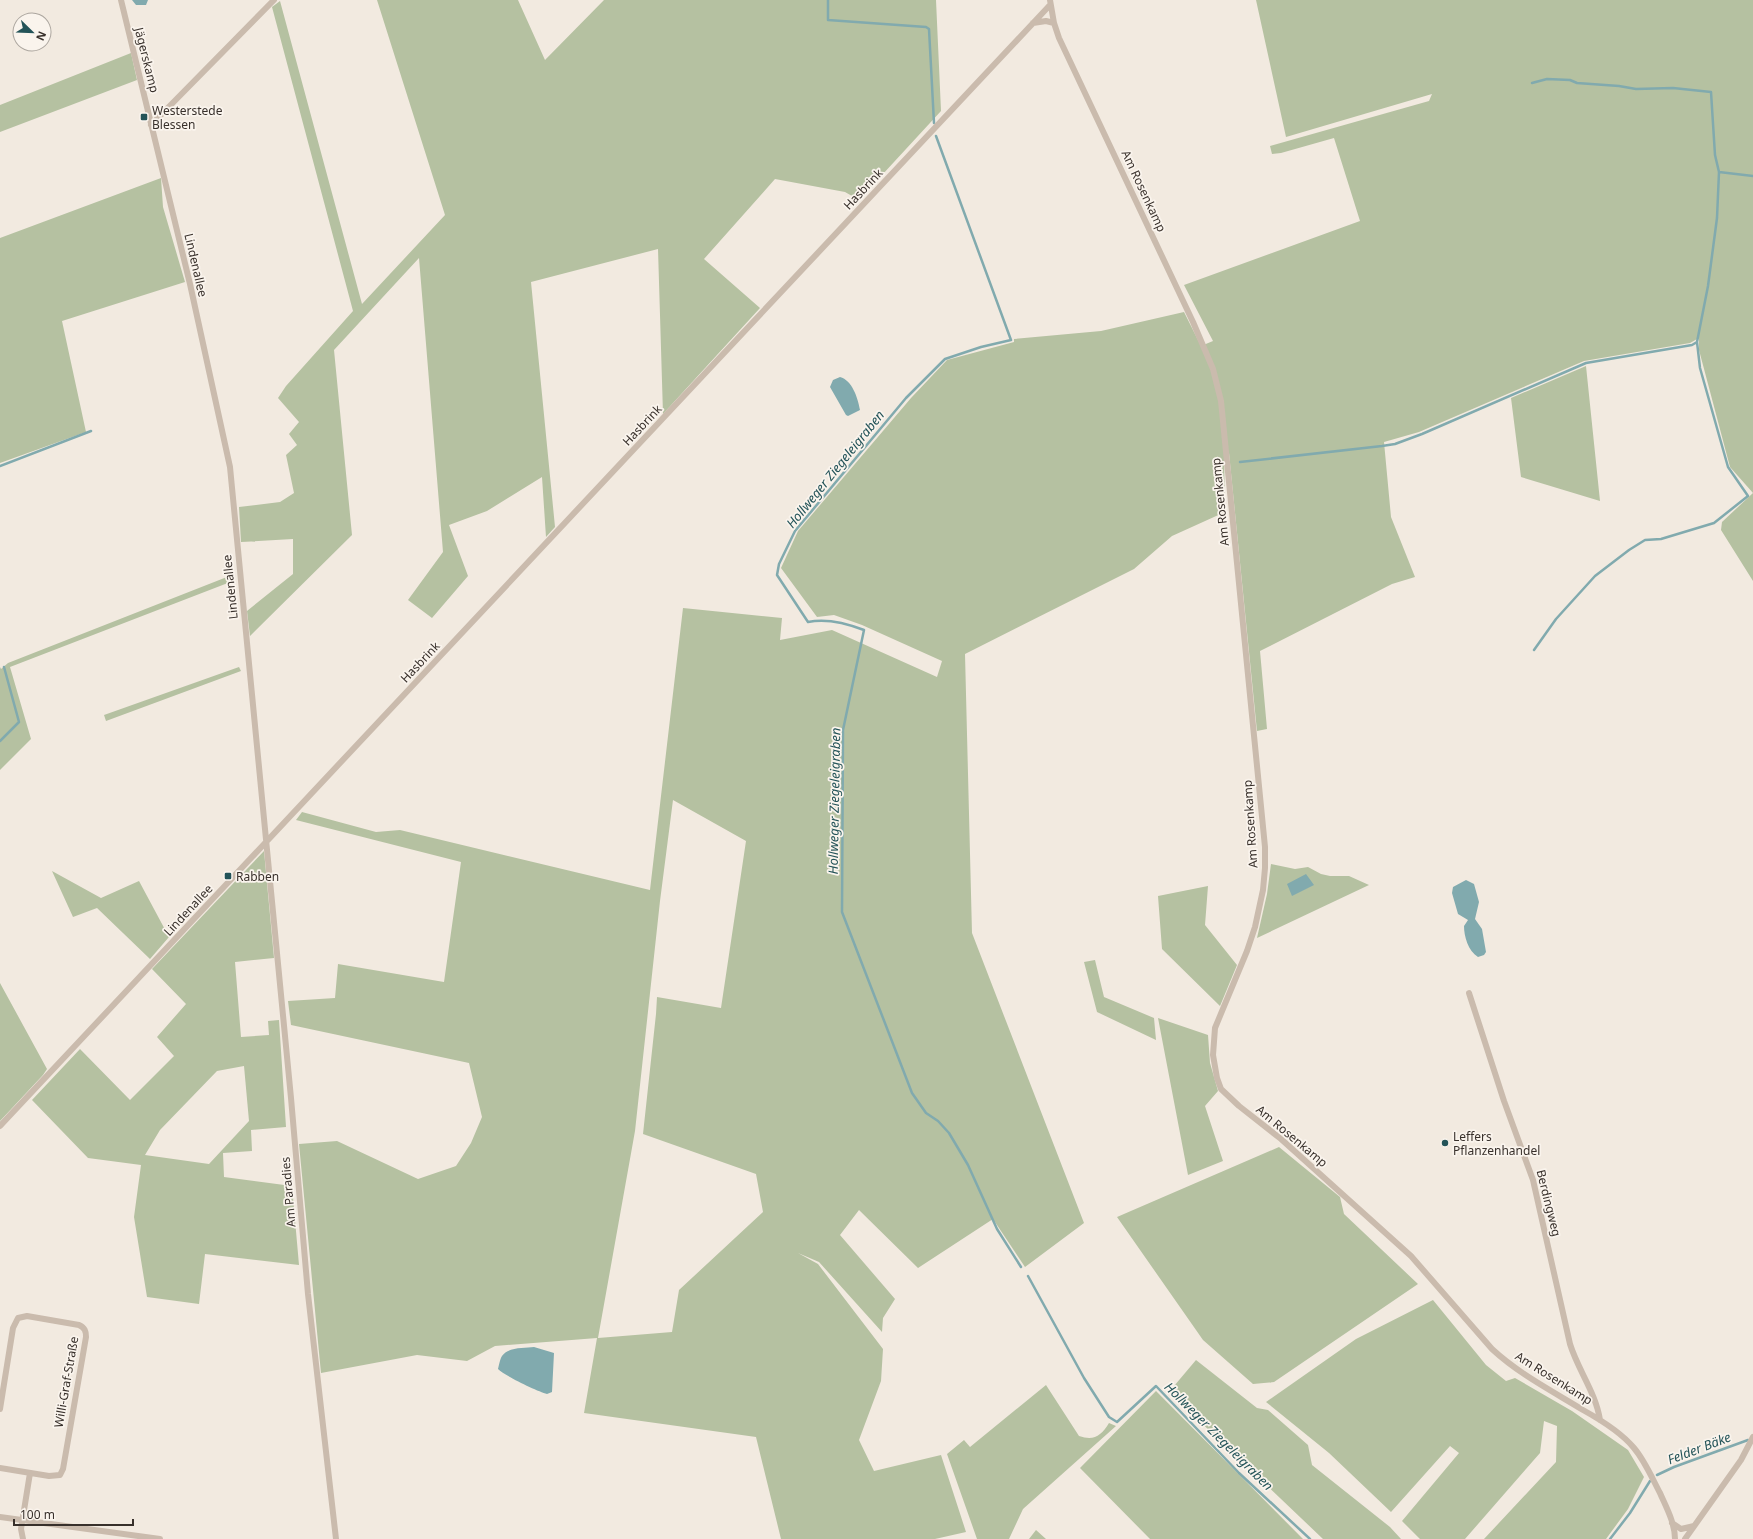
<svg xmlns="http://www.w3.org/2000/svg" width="1753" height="1539" font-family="'Noto Sans',sans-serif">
  <rect width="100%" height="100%" fill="#f2eae0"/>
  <path fill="#b5c1a1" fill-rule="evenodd" d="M 377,0 L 518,0 L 545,60 L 604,0 L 936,0 L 941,111 L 859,200 L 845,192 L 775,179 L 704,259 L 760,308 L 663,414 L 658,249 L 531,282 L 555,527 L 546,537 L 542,477 L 487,511 L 449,525 L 468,576 L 432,618 L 408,600 L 443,552 L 419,258 L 334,350 L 352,535 L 250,636 L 247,611 L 293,574 L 293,539 L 241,542 L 239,507 L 280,502 L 294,493 L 286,455 L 297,445 L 289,434 L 299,422 L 278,398 L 286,386 L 353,311 L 272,7 L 280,1 L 362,304 L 445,215 Z
    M 1256,0 L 1753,0 L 1753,581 L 1721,530 L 1722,522 L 1753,493 L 1730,467 L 1699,350 L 1699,338 L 1690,343 L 1584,361 L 1419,432 L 1384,442 L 1391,517 L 1415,577 L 1392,584 L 1260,651 L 1267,729 L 1257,731 L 1229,453 L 1224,450 L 1225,512 L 1172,536 L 1134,569 L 965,654 L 972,933 L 1084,1223 L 1025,1267 L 993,1219 L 918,1268 L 859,1210 L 840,1235 L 895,1299 L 883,1318 L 882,1332 L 819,1262 L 798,1253 L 818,1264 L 883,1349 L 881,1381 L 859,1440 L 874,1471 L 941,1455 L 966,1532 L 935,1539 L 781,1539 L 756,1437 L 584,1413 L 597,1338 L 495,1346 L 467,1361 L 417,1355 L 321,1373 L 299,1144 L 337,1141 L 418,1179 L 456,1166 L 471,1143 L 482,1117 L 469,1063 L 291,1025 L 288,1001 L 335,998 L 338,964 L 444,982 L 461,862 L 296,820 L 302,812 L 376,832 L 400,830 L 650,890 L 683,608 L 782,618 L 780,640 L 832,630 L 937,677 L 942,661 L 862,625 L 834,615 L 817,617 L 781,568 L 798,531 L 911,398 L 947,360 L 1014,342 L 1014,339 L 1101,331 L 1184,312 L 1201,346 L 1213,341 L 1184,285 L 1360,221 L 1334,138 L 1281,153 L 1272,154 L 1270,146 L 1429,101 L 1432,94 L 1286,137 ZM 673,800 L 746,841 L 721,1008 L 657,997 L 656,1014 L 643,1134 L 756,1174 L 763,1212 L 679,1290 L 672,1332 L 598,1338 L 635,1131 L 660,901 Z
    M 131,53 L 137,80 L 0,132 L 0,105 Z
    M 161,178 L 163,207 L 185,282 L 62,321 L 86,432 L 0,463 L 0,238 Z
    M 1586,366 L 1600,501 L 1521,477 L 1511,398 Z
    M 232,575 L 233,581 L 10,667 L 31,739 L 0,770 L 0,667 L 1,669 L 8,663 Z
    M 239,667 L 241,671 L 106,721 L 104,715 Z
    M 264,851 L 274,958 L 235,962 L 241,1037 L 269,1035 L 268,1021 L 279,1020 L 286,1127 L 251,1130 L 252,1151 L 223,1153 L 224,1177 L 292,1186 L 299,1265 L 205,1254 L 199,1304 L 147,1297 L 134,1217 L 141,1165 L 88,1158 L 32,1100 L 80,1049 L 130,1100 L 174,1056 L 157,1037 L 186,1004 L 152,969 ZM 244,1066 L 249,1121 L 209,1164 L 145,1155 L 160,1130 L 217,1071 Z
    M 1271,864 L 1295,869 L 1308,867 L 1321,874 L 1330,876 L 1349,876 L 1369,885 L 1257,938 L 1267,894 Z
    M 52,871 L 101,898 L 139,881 L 169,937 L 150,959 L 97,908 L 73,917 Z
    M 1208,886 L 1205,925 L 1237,965 L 1220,1006 L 1162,949 L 1158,896 Z
    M 1095,960 L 1104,997 L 1154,1018 L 1156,1040 L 1097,1012 L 1084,962 Z
    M 0,983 L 47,1069 L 43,1075 L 0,1121 Z
    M 1158,1018 L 1208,1035 L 1210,1063 L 1218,1091 L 1205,1106 L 1223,1161 L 1188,1175 Z
    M 1279,1147 L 1340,1197 L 1344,1214 L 1418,1284 L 1274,1382 L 1253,1384 L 1203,1340 L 1117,1217 Z
    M 1433,1300 L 1486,1365 L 1506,1381 L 1515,1378 L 1572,1411 L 1628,1450 L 1644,1477 L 1628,1509 L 1606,1539 L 1484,1539 L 1556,1462 L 1557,1426 L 1544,1421 L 1540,1453 L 1465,1539 L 1420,1539 L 1402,1521 L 1459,1453 L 1450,1446 L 1391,1512 L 1329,1453 L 1266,1402 L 1356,1339 Z
    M 1196,1360 L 1257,1408 L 1268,1410 L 1308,1445 L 1312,1465 L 1390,1527 L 1401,1539 L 1323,1539 L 1169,1392 Z
    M 1046,1385 L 1079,1436 C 1094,1441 1101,1436 1109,1423 L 1116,1426 L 1023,1509 L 1009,1539 L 977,1539 L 947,1454 L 964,1440 L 970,1447 Z
    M 1156,1391 L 1303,1539 L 1150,1539 L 1080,1468 Z
    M 1036,1530 L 1046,1539 L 1029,1539 Z"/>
  <path fill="#81aaae" d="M 132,0 L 148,0 L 146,5 L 136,5 Z
    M 840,377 C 852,380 858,398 860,410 L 848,416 L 846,415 L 830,387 L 833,380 Z
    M 1306,874 L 1314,885 L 1292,896 L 1287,884 Z
    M 1466,880 L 1474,884 L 1479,902 L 1475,919 L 1482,929 L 1486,952 L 1484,955 L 1478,957 C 1468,951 1464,936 1464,926 L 1468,920 L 1458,914 L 1452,893 L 1453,887 Z
    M 534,1347 L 554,1353 L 552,1392 L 547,1394 C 537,1391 505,1376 498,1369 C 499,1365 500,1359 502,1356 C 508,1347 525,1348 534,1347 Z"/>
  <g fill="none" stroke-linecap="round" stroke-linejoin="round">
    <path stroke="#81aaae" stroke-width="2.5" d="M 828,0 L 828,20 L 926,27 L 929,29 L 934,123
      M 1532,83 L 1547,79 L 1570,80 L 1577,83 L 1619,86 L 1636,89 L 1673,88 L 1711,92 L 1715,155 L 1719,172
      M 936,136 L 1011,340 L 981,347 L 945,359 L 906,398 L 795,531 L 779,564 L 777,575 L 808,622 C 827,618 846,623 864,630 L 843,730 L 842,912 L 912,1093 L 926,1113 L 938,1121 L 949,1133 L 968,1165 L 997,1229 L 1021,1267
      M 1240,462 L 1382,446 L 1395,444 L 1422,434 L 1586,363 L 1692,345 L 1697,342 L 1708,286 L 1717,218 L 1719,172 L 1753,176
      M 0,466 L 91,431
      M 1534,650 L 1556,619 L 1595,576 L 1629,550 L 1645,540 L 1661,539 L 1714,523 L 1748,496 L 1728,467 L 1700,368 L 1697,342
      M 0,741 L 19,722 L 4,667
      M 1028,1276 L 1084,1378 L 1109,1417 L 1117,1422 L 1156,1386 L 1239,1473 L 1310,1539
      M 1657,1475 L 1674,1467 L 1748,1440
      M 1610,1539 L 1630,1513 L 1650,1481"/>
    <path stroke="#cabbad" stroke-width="6" d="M 121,0 L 190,284 L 230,467 L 291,1098 L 308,1294 L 336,1539
      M 1050,0 L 1054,23 L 1059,38 L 1193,322 L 1213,369 L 1221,401 L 1265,847 L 1265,868 L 1263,890 L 1255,927 L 1247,951 L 1215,1028 L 1213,1055 L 1217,1078 L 1221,1089 L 1239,1106 L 1281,1139 L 1411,1256 L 1492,1349 C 1519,1374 1552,1391 1583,1410 C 1601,1420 1621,1432 1634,1448 C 1645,1461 1652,1478 1660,1493 C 1666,1507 1675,1523 1675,1539
      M 1033,23 L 1046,21 L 1054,23
      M 151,125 L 274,0
      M 1469,993 L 1504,1101 L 1533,1180 L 1570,1344 C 1578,1370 1596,1393 1600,1420
      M 0,1126 L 1050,5
      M 0,1409 L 13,1328 L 18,1318 L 27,1316 L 79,1325 C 85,1328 86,1331 86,1337 L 63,1469 L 60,1475 L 49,1476 L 0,1468
      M 0,1517 L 160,1539
      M 1672,1523 L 1681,1529 L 1694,1526
      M 23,1539 L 21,1529 L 30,1473
      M 1685,1539 L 1741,1460 L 1753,1437"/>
  </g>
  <g fill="#235358" stroke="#faf4ed" stroke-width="1.5">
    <rect x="140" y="113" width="8" height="8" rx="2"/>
    <rect x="224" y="872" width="8" height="8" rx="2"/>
    <circle cx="1445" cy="1143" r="4"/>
  </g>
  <g text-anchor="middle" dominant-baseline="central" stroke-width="3.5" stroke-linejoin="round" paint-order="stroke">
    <g font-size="12" fill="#38302b" stroke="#faf4ed">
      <text transform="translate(147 60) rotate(76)">Jägerskamp</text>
      <text transform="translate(863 189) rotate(-47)">Hasbrink</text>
      <text transform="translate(1144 191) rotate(65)">Am Rosenkamp</text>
      <text transform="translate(196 265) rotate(77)">Lindenallee</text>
      <text transform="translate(642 425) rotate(-47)">Hasbrink</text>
      <text transform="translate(1220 502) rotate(-96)">Am Rosenkamp</text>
      <text transform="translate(230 587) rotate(-96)">Lindenallee</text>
      <text transform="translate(420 662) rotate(-47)">Hasbrink</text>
      <text transform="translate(1250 824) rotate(-94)">Am Rosenkamp</text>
      <text transform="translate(188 910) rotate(-47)">Lindenallee</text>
      <text transform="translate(1292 1136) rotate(40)">Am Rosenkamp</text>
      <text transform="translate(288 1192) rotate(-95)">Am Paradies</text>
      <text transform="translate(1549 1203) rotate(76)">Berdingweg</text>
      <text transform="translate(1554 1378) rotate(32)">Am Rosenkamp</text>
      <text transform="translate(66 1382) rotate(-80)">Willi-Graf-Straße</text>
    </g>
    <g font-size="12" fill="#38302b" stroke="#faf4ed" text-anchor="start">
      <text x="152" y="110">Westerstede<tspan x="152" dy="14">Blessen</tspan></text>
      <text x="236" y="876">Rabben</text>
      <text x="1453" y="1136">Leffers<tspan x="1453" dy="14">Pflanzenhandel</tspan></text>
    </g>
    <g font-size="13" font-style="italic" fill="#235358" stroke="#faf4ed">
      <text transform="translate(835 469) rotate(-51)">Hollweger Ziegeleigraben</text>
      <text transform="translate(834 801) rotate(-89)">Hollweger Ziegeleigraben</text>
      <text transform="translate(1219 1436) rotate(45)">Hollweger Ziegeleigraben</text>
      <text transform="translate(1699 1448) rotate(-21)">Felder Bäke</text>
    </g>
  </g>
  <g transform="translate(32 32) rotate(113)"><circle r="19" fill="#faf4ed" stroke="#aca69f"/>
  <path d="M0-3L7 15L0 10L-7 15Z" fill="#235358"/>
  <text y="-6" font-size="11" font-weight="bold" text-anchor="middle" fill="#38302b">N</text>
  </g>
  <path d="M14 1519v6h119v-6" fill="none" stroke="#38302b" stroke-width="2"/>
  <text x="20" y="1519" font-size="12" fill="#38302b" stroke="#faf4ed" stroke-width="3" paint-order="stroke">100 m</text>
</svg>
